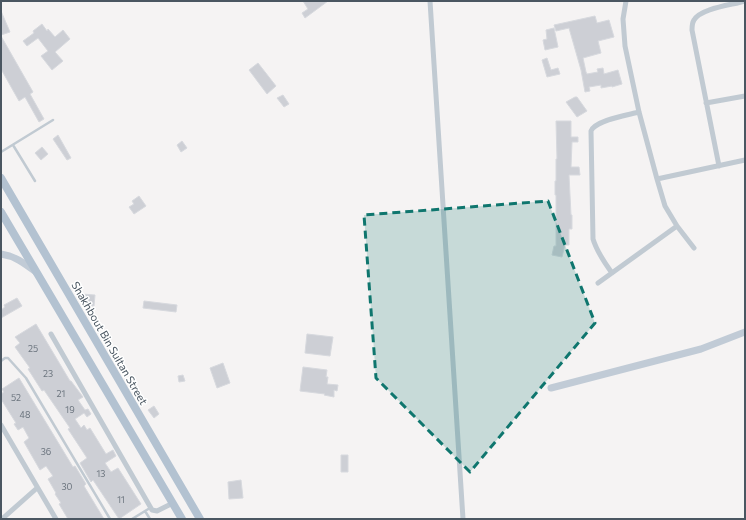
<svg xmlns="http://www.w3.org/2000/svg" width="746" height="520" font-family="Commissioner,sans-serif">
  <rect width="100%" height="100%" fill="#f5f3f3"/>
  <path fill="#cdcfd5" stroke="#d7d9de" d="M 303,1 L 328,1 L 305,18 L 302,13 L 308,9 Z
    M 1,11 L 10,32 L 1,35 Z
    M 595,16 L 597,23 L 609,20 L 614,37 L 598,41 L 601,53 L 583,58 L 586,72 L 587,74 L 598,72 L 597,69 L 603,68 L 604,74 L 618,70 L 622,84 L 612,87 L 612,86 L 601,88 L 601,85 L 589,87 L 590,91 L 585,92 L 581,70 L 569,28 L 556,31 L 554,25 Z
    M 42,24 L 47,31 L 48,29 L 55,37 L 63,30 L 70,39 L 55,52 L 63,61 L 52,70 L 41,56 L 48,51 L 38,38 L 27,46 L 23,41 L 34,33 L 33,31 Z
    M 554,28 L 558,47 L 545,50 L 543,40 L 547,39 L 546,30 Z
    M 1,36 L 33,92 L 30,94 L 44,119 L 39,122 L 25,97 L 19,101 L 1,69 Z
    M 547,58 L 551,70 L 558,68 L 560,74 L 547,77 L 542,60 Z
    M 258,63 L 276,86 L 267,94 L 249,70 Z
    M 283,95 L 289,104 L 284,107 L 277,98 Z
    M 575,97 L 577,97 L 587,111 L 577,117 L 566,102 Z
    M 556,121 L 571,121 L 571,137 L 578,137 L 578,142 L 572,142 L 571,167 L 579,167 L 580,175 L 569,175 L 571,215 L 572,215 L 572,229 L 569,229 L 569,245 L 565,245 L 562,257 L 552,255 L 554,246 L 556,246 L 556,195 L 555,195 L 555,181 L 556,181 L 556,159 L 557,159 Z
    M 58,135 L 71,158 L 67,160 L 53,139 Z
    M 182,141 L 187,148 L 181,152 L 177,145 Z
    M 42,147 L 48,154 L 41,160 L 35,153 Z
    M 139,196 L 146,206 L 134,214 L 129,207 L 134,204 L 132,201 Z
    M 81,294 L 95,295 L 94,306 L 88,306 Z
    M 17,298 L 22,306 L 1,318 L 1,310 L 5,307 L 4,305 Z
    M 144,301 L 177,305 L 176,312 L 143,308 Z
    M 36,324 L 70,381 L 71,381 L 83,397 L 78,400 L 85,410 L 88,409 L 91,414 L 87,417 L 84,413 L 75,419 L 81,428 L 84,425 L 87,430 L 90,428 L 106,454 L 113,450 L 116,456 L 105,463 L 111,472 L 118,468 L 141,504 L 119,519 L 93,480 L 91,482 L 80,463 L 87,458 L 68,429 L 70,428 L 44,390 L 42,391 L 28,369 L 30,368 L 15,347 L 20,343 L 15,337 Z
    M 307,334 L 333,337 L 330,356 L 305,353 Z
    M 223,363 L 230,383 L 217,388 L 210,368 Z
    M 303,367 L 327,370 L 326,377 L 328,377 L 327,384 L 338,385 L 337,391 L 334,390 L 334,397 L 324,395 L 325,394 L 300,391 Z
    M 183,375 L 185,381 L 179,382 L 178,376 Z
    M 19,378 L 73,467 L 75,466 L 86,484 L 84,486 L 104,519 L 68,519 L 59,504 L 61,503 L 55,494 L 56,493 L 48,479 L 53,476 L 46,466 L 40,470 L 24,442 L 29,438 L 23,427 L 18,430 L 14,424 L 16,423 L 1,399 L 1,394 L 4,392 L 2,389 Z
    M 154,406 L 159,414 L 154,418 L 148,410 Z
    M 341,455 L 348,455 L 348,472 L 341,472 Z
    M 241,480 L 243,498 L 229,499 L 228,482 Z"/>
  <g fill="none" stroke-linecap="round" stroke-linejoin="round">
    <path stroke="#c1cad2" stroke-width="2.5" d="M 13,145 L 35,181
      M 1,152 L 53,120
      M 1,361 L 5,358 L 8,358 L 26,378 L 110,519
      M 145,511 L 150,519
      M 132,519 L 150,508"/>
    <path stroke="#c1cad2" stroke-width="5" d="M 430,1 L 463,519
      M 626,1 L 623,19 L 625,46 L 639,112 L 657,179 L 665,206 L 677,226 L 694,248
      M 706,103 L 745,96
      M 719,166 L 692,30 C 692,27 692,23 694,20 C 701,8 732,5 745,1
      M 657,179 L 745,160
      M 612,273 C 604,262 597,252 593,239 L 591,131 C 595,120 628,115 639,112
      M 598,283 L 677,226
      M 51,334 L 152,510 L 157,511 L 173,503
      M 1,425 L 56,519
      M 2,519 L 37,488"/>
    <path stroke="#c1cbd6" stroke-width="7" d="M 1,254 C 15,256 24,263 36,272
      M 551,388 L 701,349 L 745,332"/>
    <path stroke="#b3c2d1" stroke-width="8" d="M 1,178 L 200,519
      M 1,212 L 182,519"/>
  </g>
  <path fill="#0f766e" fill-opacity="0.2" stroke="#0f766e" stroke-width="3" stroke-dasharray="8 5" stroke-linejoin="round" d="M 548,201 L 595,323 L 470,472 L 376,378 L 364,215 Z"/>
  <g text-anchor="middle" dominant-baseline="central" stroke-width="3" stroke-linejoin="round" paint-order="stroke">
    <g font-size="9" fill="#6b747e">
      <text x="33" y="348">25</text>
      <text x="48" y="373">23</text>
      <text x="61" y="393">21</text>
      <text x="16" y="397">52</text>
      <text x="70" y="409">19</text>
      <text x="25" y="414">48</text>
      <text x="46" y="451">36</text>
      <text x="101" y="473">13</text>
      <text x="67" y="486">30</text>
      <text x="121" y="499">11</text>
    </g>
    <g font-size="11" fill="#4a5661" stroke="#fff">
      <text transform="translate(110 343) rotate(60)">Shakhbout Bin Sultan Street</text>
    </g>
  </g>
  <rect width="746" height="520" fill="none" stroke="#4a5661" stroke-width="4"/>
</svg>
